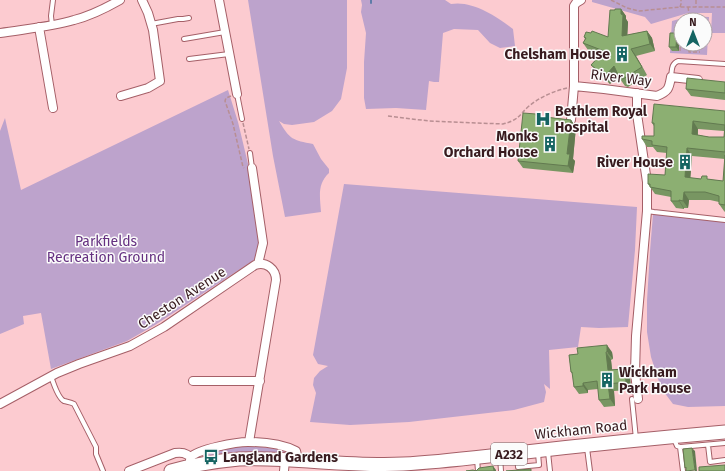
<svg xmlns="http://www.w3.org/2000/svg" width="725" height="471" font-family="'Fira Sans',sans-serif">
  <rect width="100%" height="100%" fill="#fccbd0"/>
  <path fill="#bda3cc" fill-rule="evenodd" d="M 248,0 L 347,0 L 347,68 L 341,99 L 332,111 L 314,122 L 292,125 L 284,124 L 279,121 C 290,140 293,140 313,144 L 321,159 L 329,169 L 329,173 C 317,184 320,197 321,212 L 285,217 L 273,156 Z
    M 361,0 L 445,0 L 451,4 C 472,0 498,17 513,29 L 515,46 L 500,48 L 490,43 L 478,30 L 454,29 L 443,33 L 439,82 L 434,82 L 429,81 L 426,110 L 396,108 L 366,109 L 364,98 L 364,62 L 366,33 L 361,12 L 362,5 Z
    M 592,0 L 725,0 L 725,33 L 711,33 L 712,13 L 688,13 L 651,24 L 645,17 L 592,2 Z
    M 690,16 L 709,17 L 707,55 L 670,53 L 672,21 ZM 681,20 L 705,20 L 705,44 L 681,44 Z
    M 228,90 L 238,122 L 249,168 L 260,243 L 254,260 L 155,325 L 127,341 L 51,369 L 41,313 L 23,316 L 24,324 L 0,334 L 0,131 L 5,118 L 21,190 Z
    M 344,184 L 637,207 L 635,250 L 628,327 L 599,328 L 581,327 L 578,347 L 549,350 L 550,389 L 544,384 L 546,392 L 544,402 L 514,410 L 409,422 L 350,425 L 310,422 L 316,393 L 313,385 L 314,378 L 320,371 L 328,366 L 318,364 L 313,355 Z
    M 653,214 L 725,222 L 725,406 L 688,407 L 673,404 L 661,388 L 651,357 L 647,332 L 647,301 L 650,251 Z
    M 239,446 C 255,446 274,447 290,453 L 289,454 L 244,452 L 207,456 L 206,455 L 223,449 Z"/>
  <g fill="none" stroke-linecap="round" stroke-linejoin="round">
    <path stroke="#5f7ca8" stroke-width="2" d="M 371,3 L 371,0"/>
    <defs>
      <path id="service" d="M 151,24 L 178,19 L 183,19 L 189,18
        M 52,25 L 51,16 L 53,0
        M 184,39 L 225,32
        M 189,59 L 229,54
        M 671,77 C 672,70 671,64 678,61 L 725,64
        M 237,94 L 242,119
        M 250,153 L 252,168
        M 647,211 L 654,212 L 725,220
        M 51,376 C 53,382 58,398 64,401 C 68,402 71,402 74,404 L 96,447 L 96,454 L 103,471
        M 632,399 L 636,439
        M 674,439 L 677,446 L 680,447 L 725,443
        M 708,445 L 710,462 L 725,460
        M 680,447 L 683,471
        M 587,448 L 590,471
        M 548,452 L 550,471
        M 517,455 L 518,467 L 539,465 L 538,453
        M 500,457 L 501,471
        M 477,459 L 478,471"/>
      <path id="minor" d="M 219,0 L 237,94
        M 39,27 L 53,108
        M 0,33 C 25,29 51,27 74,20 C 90,16 106,8 120,0
        M 574,86 L 604,89 L 657,96 C 669,91 669,88 671,77 L 698,80
        M 637,93 L 637,114 L 647,182 L 647,211 L 636,336 L 635,373 L 638,399
        M 121,96 L 148,88 L 160,81 L 153,30 L 148,13 L 142,0
        M 571,120 L 574,86 L 574,6 L 576,3 L 581,0
        M 252,168 L 263,243 L 258,264
        M 193,381 L 260,381
        M 0,404 L 57,373 L 79,364 L 130,346 L 139,341 L 164,327 L 255,265 C 266,261 276,269 276,280 L 249,442
        M 190,466 C 190,463 189,460 191,457 C 198,449 237,442 248,442 C 264,442 282,444 296,451 L 297,455 L 297,461
        M 129,471 L 175,453 C 182,452 185,453 191,457
        M 284,471 L 285,460"/>
      <path id="trunk" d="M 171,471 C 193,465 216,461 239,459 C 294,457 348,467 403,464 C 441,462 479,457 517,453 C 586,445 656,438 725,432"/>
    </defs>
    <use href="#service" stroke="#a55f67" stroke-width="6"/>
    <use href="#minor" stroke="#a55f67" stroke-width="10"/>
    <use href="#trunk" stroke="#a55f67" stroke-width="15"/>
    <path stroke="#b88e92" stroke-width="1.5" stroke-dasharray="4 2" stroke-linecap="butt" d="M 611,0 L 627,8 L 639,11 L 680,7 L 725,7
      M 696,0 L 696,7
      M 680,7 L 681,4 L 681,0
      M 688,7 L 690,20
      M 690,18 L 703,18 L 703,20
      M 674,30 L 681,30
      M 689,44 L 689,52 L 700,52
      M 680,51 L 681,30
      M 231,96 L 226,98 L 225,101 L 233,124 L 243,167 L 244,168
      M 388,116 L 429,121 L 503,124 C 519,120 519,115 529,106 C 540,97 554,91 567,88
      M 243,123 L 249,149"/>
    <use href="#service" stroke="#fff" stroke-width="4"/>
    <use href="#minor" stroke="#fff" stroke-width="8"/>
    <use href="#trunk" stroke="#fff" stroke-width="13"/>
  </g>
  <path fill="#789662" fill-rule="evenodd" d="M 621,9 L 626,16 L 626,19 L 628,22 L 627,35 L 647,31 L 652,38 L 655,51 L 636,56 L 647,75 L 628,87 L 625,86 L 620,79 L 618,75 L 610,84 L 597,72 L 591,65 L 600,55 L 588,50 L 583,43 L 585,39 L 584,37 L 591,33 L 608,37 L 615,10 Z
    M 679,37 L 679,51 L 672,51 L 669,47 Z
    M 725,82 L 725,100 L 691,96 L 686,89 Z
    M 725,111 L 725,212 L 724,211 L 719,204 L 719,202 L 710,200 L 689,200 L 688,208 L 684,208 L 684,209 L 676,208 L 671,201 L 671,197 L 655,194 L 648,184 L 665,175 L 667,153 L 657,152 L 653,147 L 647,147 L 642,139 L 654,136 L 654,126 L 652,123 ZM 698,129 L 724,131 L 724,137 L 709,137 L 698,135 ZM 692,156 L 725,159 L 723,181 L 690,178 Z
    M 536,114 L 538,116 L 571,120 L 576,127 L 573,159 L 575,161 L 573,173 L 523,168 L 518,161 Z
    M 612,352 L 613,359 L 611,360 L 612,370 L 630,377 L 631,390 L 614,391 L 615,406 L 604,407 L 599,400 L 598,389 L 588,390 L 588,393 L 579,394 L 574,387 L 573,375 L 571,372 L 569,355 Z"/>
  <path fill="#627a50" d="M 621,9 L 626,16 L 626,19 L 628,22 L 627,44 L 622,36 Z
    M 647,31 L 652,38 L 655,51 L 650,44 Z
    M 677,33 L 679,37 L 679,51 L 676,47 Z
    M 631,49 L 636,56 L 647,75 L 642,67 Z
    M 614,66 L 619,73 L 610,84 L 605,76 Z
    M 571,120 L 576,127 L 573,159 L 575,161 L 573,173 L 568,166 L 567,154 Z
    M 693,121 L 698,129 L 697,141 L 692,134 Z
    M 687,148 L 692,156 L 690,184 L 685,177 Z
    M 684,192 L 689,200 L 688,208 L 683,201 Z
    M 679,200 L 684,208 L 684,209 L 679,201 Z
    M 607,345 L 612,352 L 613,359 L 607,352 Z
    M 606,352 L 611,360 L 613,378 L 608,370 Z
    M 625,369 L 630,377 L 631,390 L 626,382 Z
    M 583,383 L 588,390 L 588,393 L 583,386 Z
    M 608,384 L 614,391 L 615,406 L 610,399 Z
    M 692,448 L 695,451 L 697,471 L 695,471 L 695,470 Z
    M 493,466 L 496,470 L 496,471 L 494,471 Z"/>
  <path fill="#8caf72" stroke="#627a50" fill-rule="evenodd" d="M 615,9 L 621,9 L 621,14 L 623,15 L 622,36 L 647,31 L 650,44 L 631,49 L 642,67 L 623,79 L 620,79 L 614,66 L 605,76 L 591,65 L 604,51 L 583,43 L 586,38 L 584,37 L 586,32 L 591,33 L 592,31 L 608,37 L 610,10 L 615,10 Z
    M 670,33 L 677,33 L 676,47 L 669,47 Z
    M 687,78 L 725,82 L 725,93 L 686,89 Z
    M 654,104 L 725,111 L 725,152 L 687,148 L 685,177 L 701,179 L 702,176 L 707,176 L 707,179 L 723,181 L 725,155 L 725,205 L 719,204 L 719,196 L 705,192 L 684,192 L 683,201 L 679,200 L 679,201 L 671,201 L 671,191 L 650,187 L 650,184 L 648,184 L 648,174 L 665,175 L 667,147 L 652,145 L 652,141 L 642,139 L 642,136 L 654,136 L 654,123 L 652,123 ZM 693,121 L 725,125 L 724,137 L 709,137 L 692,134 Z
    M 523,113 L 536,114 L 536,116 L 571,120 L 567,154 L 570,154 L 568,166 L 518,161 Z
    M 607,345 L 607,352 L 606,352 L 608,370 L 625,369 L 626,382 L 608,384 L 610,399 L 599,400 L 597,381 L 583,383 L 583,386 L 574,387 L 572,372 L 571,372 L 569,355 L 578,354 L 577,348 Z
    M 692,448 L 695,470 L 686,471 L 686,467 L 685,468 L 683,449 Z
    M 725,465 L 725,471 L 699,471 L 699,467 Z
    M 493,466 L 494,471 L 466,471 L 473,470 L 476,471 L 479,468 Z
    M 531,469 L 531,471 L 506,471 Z"/>
  <defs>
    <symbol id="building-bare" viewBox="-9 -9 18 18"><path d="M-4-6H4V6H1V3H-1V6H-4ZM-2.5-4.3h1.7v1.8h-1.7ZM.8-4.3h1.7v1.8H.8ZM-2.5-1h1.7V.8h-1.7ZM.8-1h1.7V.8H.8Z" fill="#156462" stroke="#fbfbfb" stroke-width="2.5" paint-order="stroke"/></symbol>
    <symbol id="hospital-bare" viewBox="-9 -9 18 18"><path d="M-5-5h3v3.5h4V-5h3V5h-3V1.5h-4V5h-3Z" fill="#156462" stroke="#fbfbfb" stroke-width="2.5" paint-order="stroke"/></symbol>
    <symbol id="bus-bare" viewBox="-9 -9 18 18"><path d="M-5-6H5V4H4V6H2V4H-2V6H-4V4H-5ZM-3.5-4V0h7V-4ZM-3.5 1.2v1.5H-2V1.2ZM2 1.2v1.5H3.5V1.2Z" fill="#156462" stroke="#fbfbfb" stroke-width="2.5" paint-order="stroke"/></symbol>
  </defs>
  <g fill-rule="evenodd">
    <use href="#building-bare" x="611" y="43" width="22" height="22"/>
    <use href="#hospital-bare" x="532" y="108" width="22" height="22"/>
    <use href="#building-bare" x="539" y="133" width="22" height="22"/>
    <use href="#building-bare" x="674" y="151" width="22" height="22"/>
    <use href="#building-bare" x="596" y="369" width="22" height="22"/>
    <use href="#bus-bare" x="200" y="446" width="22" height="22"/>
  </g>
  <g text-anchor="middle" dominant-baseline="central" stroke-width="3" stroke-linejoin="round" paint-order="stroke">
    <rect fill="#fbfbfb" stroke="#725e61" stroke-width="1" x="491" y="443" width="36" height="22" rx="3"/>
    <g font-size="13" font-weight="bold" fill="#381b1f">
      <text x="509" y="454">A232</text>
    </g>
    <g font-size="14" font-weight="bold" fill="#381b1f" stroke="#fbfbfb" text-anchor="end">
      <text x="610" y="54">Chelsham House</text>
      <text x="555" y="111" text-anchor="start">Bethlem Royal<tspan x="555" dy="16">Hospital</tspan></text>
      <text x="538" y="136">Monks<tspan x="538" dy="16">Orchard House</tspan></text>
      <text x="673" y="162">River House</text>
      <text x="619" y="372" text-anchor="start">Wickham<tspan x="619" dy="16">Park House</tspan></text>
      <text x="223" y="457" text-anchor="start">Langland Gardens</text>
    </g>
    <g font-size="14" fill="#381b1f" stroke="#fbfbfb">
      <text transform="translate(621 78) rotate(7)">River Way</text>
      <text transform="translate(182 298) rotate(-33)">Cheston Avenue</text>
      <text transform="translate(581 430) rotate(-6)">Wickham Road</text>
    </g>
    <g font-size="14" fill="#653081" stroke="#fbfbfb">
      <text x="106" y="241">Parkfields<tspan x="106" dy="16">Recreation Ground</tspan></text>
    </g>
  </g>
  <g transform="translate(693 32)"><circle r="19" fill="#fbfbfb" stroke="#ada1a3"/>
  <path d="M0-3L7 15L0 10L-7 15Z" fill="#156462"/>
  <text y="-6" font-size="11" font-weight="bold" text-anchor="middle" fill="#381b1f">N</text>
  </g>
</svg>
